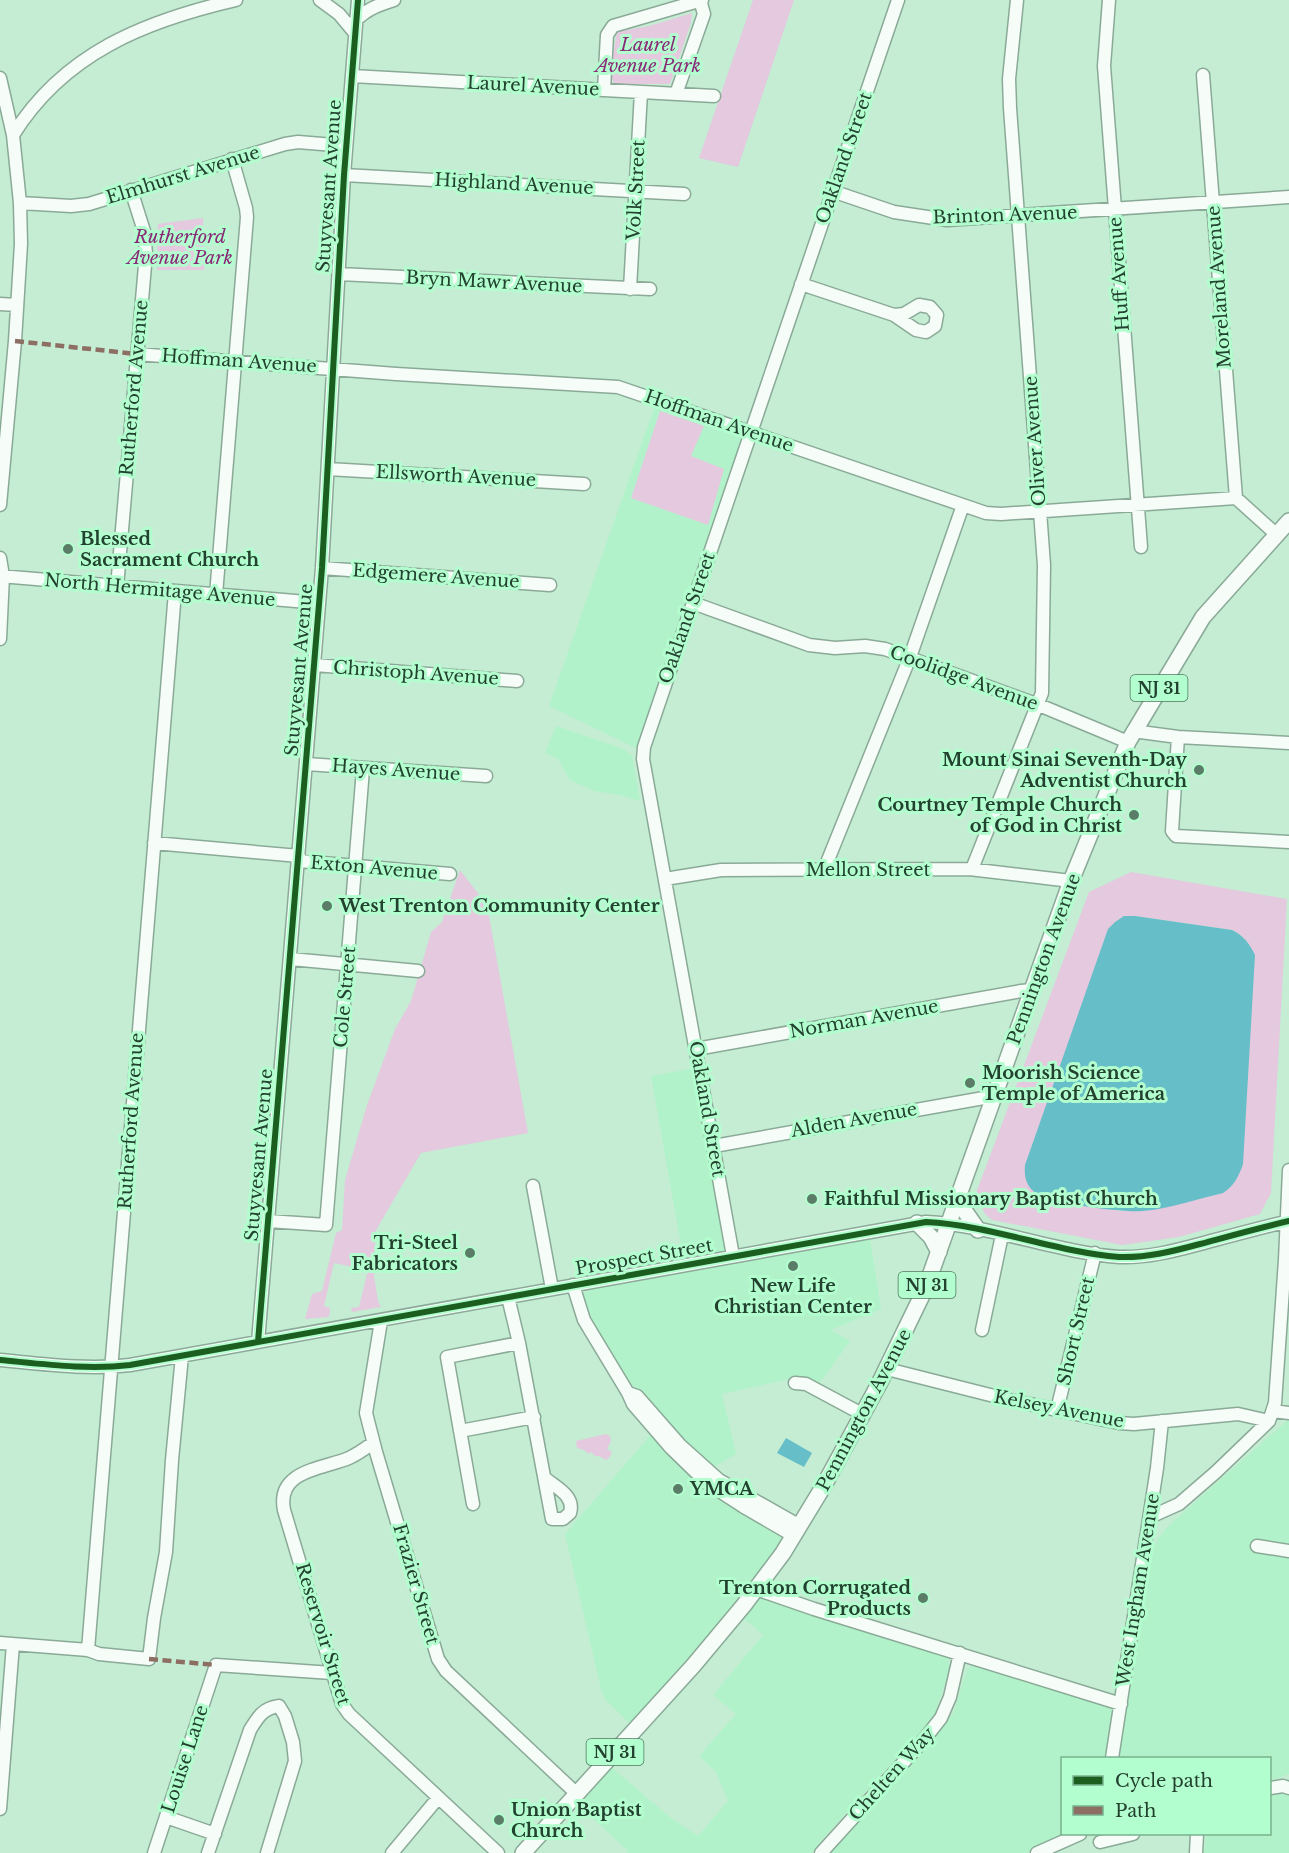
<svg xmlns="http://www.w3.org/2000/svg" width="1289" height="1853" font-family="'Libre Baskerville',serif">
  <rect width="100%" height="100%" fill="#c4edd3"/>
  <path fill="#b2f2ca" d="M 658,397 L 753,432 L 646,753 L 549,706 Z
    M 556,726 L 624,749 L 632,756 L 640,801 L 620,795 L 594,791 L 570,780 L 558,759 L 545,753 Z
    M 700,1067 L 734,1257 L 869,1232 L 881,1309 L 831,1330 L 850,1341 L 819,1384 L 803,1376 L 722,1394 L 736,1454 L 702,1474 L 634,1389 L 601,1338 L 581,1295 L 607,1278 L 684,1263 L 651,1076 Z
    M 1289,1419 L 1289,1774 L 1270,1781 L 1270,1758 L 1119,1758 L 1150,1560 L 1157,1540 L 1166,1528 Z
    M 652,1433 L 786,1536 L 761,1572 L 705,1640 L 630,1724 L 605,1699 L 601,1689 L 565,1534 Z
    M 762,1596 L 943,1654 L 948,1659 L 950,1667 L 935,1714 L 922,1731 L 824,1837 L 812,1853 L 627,1853 L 628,1851 L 578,1805 L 611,1767 L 671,1818 L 698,1836 L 728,1801 L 716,1772 L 699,1756 L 736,1714 L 713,1695 L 763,1635 L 742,1617 L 757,1598 Z
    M 974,1663 L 1115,1707 L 1107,1758 L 1062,1758 L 1062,1834 L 1067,1834 L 1027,1853 L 826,1853 L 953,1714 L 967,1670 Z
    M 1284,1791 L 1289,1793 L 1289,1853 L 1204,1853 L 1206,1834 L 1270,1834 L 1270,1795 Z"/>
  <path fill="#e4c9df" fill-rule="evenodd" d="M 753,0 L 794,0 L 738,167 L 699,158 Z
    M 692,13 L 691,23 L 670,84 L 614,84 L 610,72 L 617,32 L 649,26 Z
    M 203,218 L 204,270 L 157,270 L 158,224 Z
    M 660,411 L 704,426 L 691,456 L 724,469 L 708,525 L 631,498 Z
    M 460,870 L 487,905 L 528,1133 L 421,1153 L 375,1232 L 374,1276 L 378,1301 L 381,1307 L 352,1312 L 351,1308 L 359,1307 L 368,1270 L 334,1263 L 324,1306 L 330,1308 L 329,1317 L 305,1319 L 312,1294 L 322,1291 L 336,1233 L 342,1230 L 345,1180 L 367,1105 L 395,1029 L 411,1001 L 431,932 L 442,922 Z
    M 1131,872 L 1287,899 L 1271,1193 L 1260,1214 L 1179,1237 L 1122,1245 L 992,1220 L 985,1214 L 976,1193 L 1089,892 ZM 1135,916 L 1232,930 C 1245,937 1256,949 1254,964 L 1140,1211 L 1120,1211 L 1043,1197 L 1036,1194 Z
    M 606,1434 L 610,1436 L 611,1441 L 607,1449 L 612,1452 L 609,1458 L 606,1460 L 599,1456 L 595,1456 L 591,1452 L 589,1454 L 584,1450 L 577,1448 L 576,1441 Z"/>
  <path fill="#66bec8" d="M 1124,916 L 1135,916 L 1232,930 C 1244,936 1249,943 1255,955 L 1243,1164 C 1239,1176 1234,1186 1223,1193 C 1197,1199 1169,1209 1142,1211 C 1124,1213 1050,1203 1037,1194 C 1026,1187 1024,1177 1025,1165 L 1108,929 L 1115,922 Z
    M 786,1438 L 812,1453 L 804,1467 L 777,1453 Z"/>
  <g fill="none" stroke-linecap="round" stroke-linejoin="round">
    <defs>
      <path id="minor" d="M 320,0 L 339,14 L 354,32
        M 1109,0 L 1104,66 L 1141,547
        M 355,21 C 367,9 378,5 394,0
        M 1203,75 L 1236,498
        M 352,76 L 714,96
        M 0,78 L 13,135 L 20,203 L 21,244 L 15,341 L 0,505
        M 604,90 L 607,35 L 613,26 L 702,0
        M 676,94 L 704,14 L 700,0
        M 13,135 C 64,53 145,21 236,0
        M 344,175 L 684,194
        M 832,191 L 894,212 L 947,220 L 1289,197
        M 20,203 L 71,206 L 89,204 L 285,144 L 298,142 L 346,146
        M 339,274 L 650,289
        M 801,284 L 894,315
        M 630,289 L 641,92
        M 0,304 L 17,305
        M 919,305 L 930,307 L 937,315 L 935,326 L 926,332 L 916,330 L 894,315 L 904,314 Z
        M 137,354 L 396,374 L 618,387 L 986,513 L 1001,514 L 1236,498 L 1277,535
        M 328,469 L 584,484
        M 0,558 L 3,576 L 0,639
        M 322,568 L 550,585
        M 0,576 L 319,603
        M 117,587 L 146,254 L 144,231 L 131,190
        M 216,595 L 247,217 L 246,208 L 232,159
        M 693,603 L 809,645 L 835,648 L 865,646 L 885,649 L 1039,705 L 1128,742
        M 315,665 L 517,681
        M 1133,731 L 1178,737 L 1289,743
        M 1178,737 L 1172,831 L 1176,836 L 1289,842
        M 306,764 L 486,776
        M 154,843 L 299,856
        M 299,861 L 450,874
        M 972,869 L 1042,693 L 1044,565 L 1010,108 L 1009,79 L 1017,0
        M 824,870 L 910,657 L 963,505
        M 665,879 L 721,870 L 969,869 L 1071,881
        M 291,959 L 418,971
        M 696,1049 L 1021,991 L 1032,990
        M 714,1146 L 995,1096
        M 533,1186 L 552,1289
        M 268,1221 L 326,1225 L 363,769
        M 733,1256 L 643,759 L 644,747 L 898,0
        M 573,1285 L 584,1320 L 628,1393
        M 508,1297 L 519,1343 L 552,1519 L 563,1519 L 570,1513 C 575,1496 557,1488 546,1479
        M 381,1321 L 366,1413 L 376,1452 L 438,1659 L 446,1671 L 577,1794
        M 982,1330 L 1002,1235
        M 258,1342 L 322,568 L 344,175 L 358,0
        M 0,1360 C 43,1364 87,1370 130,1365 L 926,1222 C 990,1225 1055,1252 1119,1257 C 1147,1258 1174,1251 1200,1244 C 1230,1236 1259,1228 1289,1221
        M 887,1369 L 1010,1400 L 1119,1423 L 1134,1424 L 1238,1414 L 1269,1421
        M 795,1383 L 806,1384 L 862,1414
        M 1057,1410 L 1095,1253
        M 1273,1411 L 1289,1413
        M 460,1431 L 534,1417
        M 373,1443 C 366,1448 358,1454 349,1458 C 323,1469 276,1470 284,1510 L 342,1704 L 349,1714 L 498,1853
        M 473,1504 L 447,1357 L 519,1343
        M 1150,1517 L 1179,1504 L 1216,1472 L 1269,1421 L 1275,1403 L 1285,1260 L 1289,1170
        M 794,1536 L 744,1507 L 707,1483 L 671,1448 L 633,1404 L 628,1393 L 637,1396 L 680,1445 L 719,1480 L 800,1526
        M 1257,1546 L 1289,1551
        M 756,1589 L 814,1609 L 1121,1704
        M 0,1643 L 88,1650 L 99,1654 L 149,1659 L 154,1618 L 166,1552 L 172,1460 L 182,1356
        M 88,1650 L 175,592
        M 1112,1758 L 1157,1468 L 1162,1421
        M 1270,1788 L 1283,1786 L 1289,1788
        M 0,1809 L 13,1644
        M 166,1817 L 215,1834
        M 1100,1842 L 1133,1834
        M 154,1853 L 216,1665 L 332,1673
        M 208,1853 L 250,1730 C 258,1717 263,1708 279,1706 L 285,1716 L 293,1742 L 295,1761 L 267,1853
        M 392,1853 L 438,1798
        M 821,1853 L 922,1742 L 941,1718 L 950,1697 L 960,1653
        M 1037,1853 L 1080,1834
        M 1196,1853 L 1197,1834"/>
      <path id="major" d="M 959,1197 L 964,1210 L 978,1230
        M 917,1223 L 931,1237 L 939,1252
        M 523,1853 L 693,1666 L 744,1605 L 783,1553 L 823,1487 L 879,1384 L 926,1287 L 1071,881 L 1128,742 L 1203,617 L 1289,521"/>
    </defs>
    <use href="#minor" stroke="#8aaa97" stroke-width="15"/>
    <use href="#major" stroke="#8aaa97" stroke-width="18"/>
    <use href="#minor" stroke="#f6fcf8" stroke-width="12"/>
    <use href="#major" stroke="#f6fcf8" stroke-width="15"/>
    <path stroke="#8d6e63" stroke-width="4.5" stroke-dasharray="9 4.5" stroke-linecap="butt" d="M 15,341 L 137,354
      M 149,1659 L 216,1665"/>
    <defs>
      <path id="cycleway" d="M 258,1342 L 322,568 L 344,175 L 358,0
        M 0,1360 C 43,1364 87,1370 130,1365 L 926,1222 C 990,1225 1055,1252 1119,1257 C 1147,1258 1174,1251 1200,1244 C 1230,1236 1259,1228 1289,1221"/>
    </defs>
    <use href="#cycleway" stroke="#b3fecf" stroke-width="10"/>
    <use href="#cycleway" stroke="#1b5e20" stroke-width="6"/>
  </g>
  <g fill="#5b7d68" stroke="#b3fecf" stroke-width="2">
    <circle cx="68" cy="549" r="6"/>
    <circle cx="1199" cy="770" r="6"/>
    <circle cx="1134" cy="815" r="6"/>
    <circle cx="327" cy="906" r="6"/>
    <circle cx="970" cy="1083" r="6"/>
    <circle cx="812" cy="1199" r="6"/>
    <circle cx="470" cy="1253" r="6"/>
    <circle cx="793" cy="1266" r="6"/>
    <circle cx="678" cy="1489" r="6"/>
    <circle cx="923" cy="1598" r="6"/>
    <circle cx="499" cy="1820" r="6"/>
  </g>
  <g text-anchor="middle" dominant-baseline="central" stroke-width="6" stroke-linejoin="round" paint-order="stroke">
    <g fill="#b3fecf" stroke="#4e7a5e" stroke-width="1.5">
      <rect x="1130.5" y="675" width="57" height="26" rx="4.5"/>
      <rect x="898.5" y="1272" width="57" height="26" rx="4.5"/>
      <rect x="586.5" y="1739" width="57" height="26" rx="4.5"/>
    </g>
    <g font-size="16" font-weight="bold" fill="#22412e">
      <text x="1159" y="688">NJ 31</text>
      <text x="927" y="1285">NJ 31</text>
      <text x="615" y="1752">NJ 31</text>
    </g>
    <g font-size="18" font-style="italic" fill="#882876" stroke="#b3fecf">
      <text x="648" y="45">Laurel<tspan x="648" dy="21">Avenue Park</tspan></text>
      <text x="180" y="237">Rutherford<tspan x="180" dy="21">Avenue Park</tspan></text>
    </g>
    <g font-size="18" fill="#22412e" stroke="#b3fecf">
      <text transform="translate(533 86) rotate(3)">Laurel Avenue</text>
      <text transform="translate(844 158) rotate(-71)">Oakland Street</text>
      <text transform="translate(183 175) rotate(-17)">Elmhurst Avenue</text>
      <text transform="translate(514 184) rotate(3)">Highland Avenue</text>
      <text transform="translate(329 186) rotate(-86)">Stuyvesant Avenue</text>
      <text transform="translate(636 190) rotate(-87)">Volk Street</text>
      <text transform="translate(1005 215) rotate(-2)">Brinton Avenue</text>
      <text transform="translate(1119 274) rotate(-94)">Huff Avenue</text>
      <text transform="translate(494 282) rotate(3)">Bryn Mawr Avenue</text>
      <text transform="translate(1219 287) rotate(-94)">Moreland Avenue</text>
      <text transform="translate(239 361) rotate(4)">Hoffman Avenue</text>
      <text transform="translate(134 388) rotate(-85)">Rutherford Avenue</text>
      <text transform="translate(719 421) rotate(19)">Hoffman Avenue</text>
      <text transform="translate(1035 441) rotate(-94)">Oliver Avenue</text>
      <text transform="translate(456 476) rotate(3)">Ellsworth Avenue</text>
      <text transform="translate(436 576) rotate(4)">Edgemere Avenue</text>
      <text transform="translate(160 590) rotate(5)">North Hermitage Avenue</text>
      <text transform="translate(687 618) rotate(-71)">Oakland Street</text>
      <text transform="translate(299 670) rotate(-85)">Stuyvesant Avenue</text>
      <text transform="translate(416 673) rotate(4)">Christoph Avenue</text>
      <text transform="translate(964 678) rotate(20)">Coolidge Avenue</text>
      <text transform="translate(396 770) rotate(4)">Hayes Avenue</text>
      <text transform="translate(374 868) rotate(5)">Exton Avenue</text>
      <text x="868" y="870">Mellon Street</text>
      <text transform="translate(1044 959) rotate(-70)">Pennington Avenue</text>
      <text transform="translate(345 997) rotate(-85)">Cole Street</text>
      <text transform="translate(864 1019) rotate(-10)">Norman Avenue</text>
      <text transform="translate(707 1109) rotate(80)">Oakland Street</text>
      <text transform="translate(854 1120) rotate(-10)">Alden Avenue</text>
      <text transform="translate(131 1121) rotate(-86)">Rutherford Avenue</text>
      <text transform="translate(259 1155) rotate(-85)">Stuyvesant Avenue</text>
      <text transform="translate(644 1257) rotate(-10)">Prospect Street</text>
      <text transform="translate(1076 1331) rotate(-77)">Short Street</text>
      <text transform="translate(1059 1409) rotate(11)">Kelsey Avenue</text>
      <text transform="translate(864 1410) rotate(-62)">Pennington Avenue</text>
      <text transform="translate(416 1584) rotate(74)">Frazier Street</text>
      <text transform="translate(1138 1590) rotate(-81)">West Ingham Avenue</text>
      <text transform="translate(323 1634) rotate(73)">Reservoir Street</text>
      <text transform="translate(185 1759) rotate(-72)">Louise Lane</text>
      <text transform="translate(892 1774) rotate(-48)">Chelten Way</text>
    </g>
    <g font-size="18" font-weight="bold" fill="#22412e" stroke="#b3fecf" text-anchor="start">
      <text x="80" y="539">Blessed<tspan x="80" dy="21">Sacrament Church</tspan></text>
      <text x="1187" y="760" text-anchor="end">Mount Sinai Seventh-Day<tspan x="1187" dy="21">Adventist Church</tspan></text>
      <text x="1122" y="805" text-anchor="end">Courtney Temple Church<tspan x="1122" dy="21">of God in Christ</tspan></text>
      <text x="339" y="906">West Trenton Community Center</text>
      <text x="982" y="1073">Moorish Science<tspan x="982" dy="21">Temple of America</tspan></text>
      <text x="824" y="1199">Faithful Missionary Baptist Church</text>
      <text x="458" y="1243" text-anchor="end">Tri-Steel<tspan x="458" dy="21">Fabricators</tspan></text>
      <text x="793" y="1286" text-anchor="middle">New Life<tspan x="793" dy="21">Christian Center</tspan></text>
      <text x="690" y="1489">YMCA</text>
      <text x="911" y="1588" text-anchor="end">Trenton Corrugated<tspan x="911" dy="21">Products</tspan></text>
      <text x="511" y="1810">Union Baptist<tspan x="511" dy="21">Church</tspan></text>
    </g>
  </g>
  <rect x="1061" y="1757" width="210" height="78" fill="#b3fecf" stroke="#79b28f" stroke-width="1.5"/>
  <rect x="1073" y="1776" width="30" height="9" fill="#1b5e20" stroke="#79b28f" stroke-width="1.5"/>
  <text x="1115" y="1787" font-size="18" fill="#22412e">Cycle path</text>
  <rect x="1073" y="1806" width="30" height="9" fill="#8d6e63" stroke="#79b28f" stroke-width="1.5"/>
  <text x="1115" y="1817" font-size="18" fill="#22412e">Path</text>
</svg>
